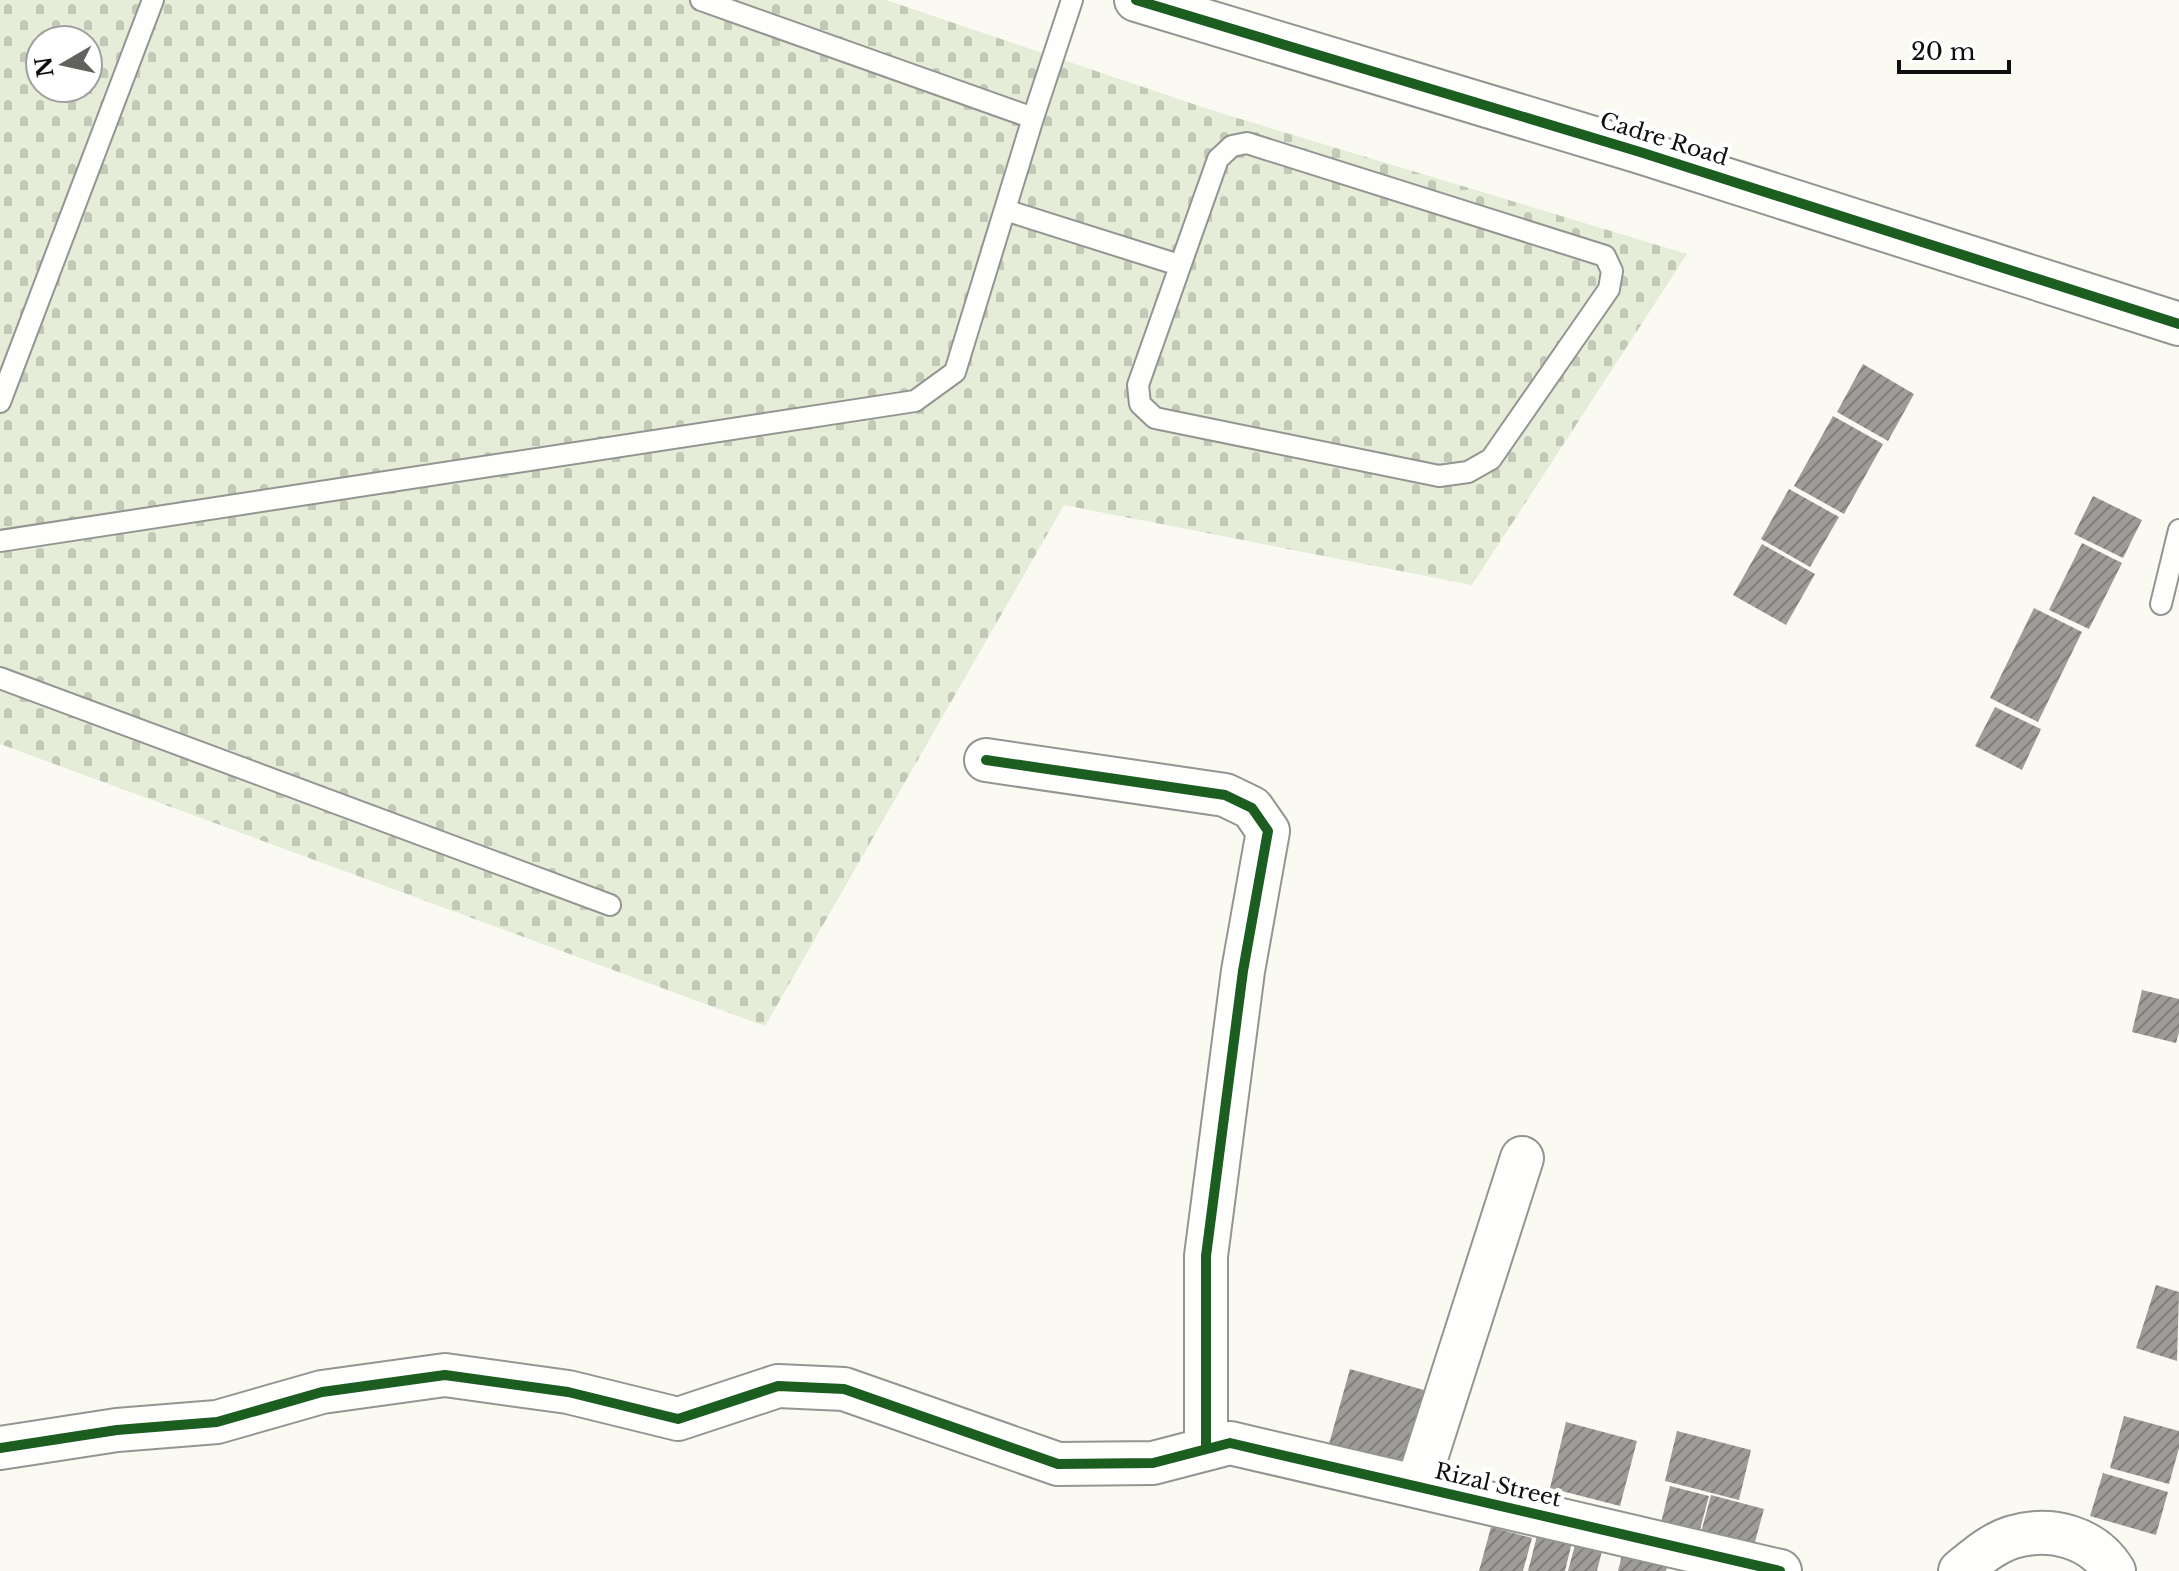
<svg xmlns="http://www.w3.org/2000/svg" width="2179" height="1571" font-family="'Libre Baskerville',serif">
  <defs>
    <pattern id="cemetery-stones" width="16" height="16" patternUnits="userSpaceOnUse" patternTransform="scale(2)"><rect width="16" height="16" fill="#e5ecd7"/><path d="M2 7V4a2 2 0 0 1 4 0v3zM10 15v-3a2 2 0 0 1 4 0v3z" fill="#c3c9b7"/></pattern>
    <pattern id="building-hatch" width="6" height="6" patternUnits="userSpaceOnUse" patternTransform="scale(2)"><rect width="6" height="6" fill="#9e9c98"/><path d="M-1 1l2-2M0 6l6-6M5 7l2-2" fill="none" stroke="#7f7e7a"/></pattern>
  </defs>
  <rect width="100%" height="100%" fill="#fafaf2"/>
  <path fill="url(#cemetery-stones)" fill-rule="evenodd" d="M 0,0 L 886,0 L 1214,111 L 1687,254 L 1472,585 L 1064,505 L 765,1026 L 0,744 ZM 40,40 L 88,40 L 88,88 L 40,88 Z"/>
  <path fill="url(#building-hatch)" d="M 1863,364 L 1914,394 L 1888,441 L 1837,412 Z
    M 1833,416 L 1883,444 L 1844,514 L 1794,486 Z
    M 1789,489 L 1839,517 L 1810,567 L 1761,539 Z
    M 2093,496 L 2142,520 L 2123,558 L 2074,534 Z
    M 2082,543 L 2122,563 L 2089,629 L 2049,610 Z
    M 1762,544 L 1815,574 L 1786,625 L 1733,595 Z
    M 2034,608 L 2082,632 L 2038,722 L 1990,698 Z
    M 1995,707 L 2041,729 L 2022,770 L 1975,746 Z
    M 2142,990 L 2179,999 L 2179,1032 L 2176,1043 L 2132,1032 Z
    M 2156,1285 L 2179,1292 L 2177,1361 L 2136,1348 Z
    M 1350,1369 L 1438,1394 L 1418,1469 L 1329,1444 Z
    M 2124,1416 L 2179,1431 L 2179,1448 L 2169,1484 L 2110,1468 Z
    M 1566,1422 L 1637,1441 L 1620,1506 L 1550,1488 Z
    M 1677,1431 L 1751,1450 L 1739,1500 L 1665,1481 Z
    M 2103,1473 L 2168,1492 L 2156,1535 L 2090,1516 Z
    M 1670,1486 L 1709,1496 L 1698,1537 L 1660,1527 Z
    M 1711,1495 L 1764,1509 L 1752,1553 L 1699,1540 Z
    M 1491,1527 L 1532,1538 L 1523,1571 L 1479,1571 Z
    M 1538,1532 L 1572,1542 L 1565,1571 L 1528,1571 Z
    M 1575,1545 L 1602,1551 L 1597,1571 L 1568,1571 Z
    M 1622,1555 L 1667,1568 L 1666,1571 L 1618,1571 Z"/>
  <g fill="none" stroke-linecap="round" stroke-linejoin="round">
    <defs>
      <path id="lane" d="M 701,0 L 1033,118
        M 1247,143 L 1605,256 L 1612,271 L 1609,289 L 1491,459 L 1468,472 L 1439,476 L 1155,418 L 1140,404 L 1138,385 L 1218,159 L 1232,146 Z
        M 1005,210 L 1179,265
        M 0,402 L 153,0
        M 0,541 L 915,401 L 955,372 L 1033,118 L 1072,0
        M 2161,604 L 2179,530
        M 0,678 L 610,905"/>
      <path id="street" d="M 1136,0 L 1640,152 L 2179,324
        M 986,760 L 1225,795 L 1252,808 L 1268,831 L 1243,971 L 1206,1256 L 1206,1449
        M 0,1448 L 117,1430 L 217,1422 L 322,1392 L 445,1375 L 568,1392 L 678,1419 L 778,1386 L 844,1389 L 1058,1464 L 1153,1463 L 1230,1443 L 1780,1571
        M 1417,1486 L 1522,1158
        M 1960,1571 C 1976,1558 1993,1543 2013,1537 C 2051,1526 2093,1537 2114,1571"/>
    </defs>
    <use href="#lane" stroke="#949491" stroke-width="24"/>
    <use href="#street" stroke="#949491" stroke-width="46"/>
    <use href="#lane" stroke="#fefefd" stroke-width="20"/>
    <use href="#street" stroke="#fefefd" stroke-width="42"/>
    <defs>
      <path id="cycleway" d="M 1136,0 L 1640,152 L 2179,324
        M 986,760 L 1225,795 L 1252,808 L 1268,831 L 1243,971 L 1206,1256 L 1206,1449
        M 0,1448 L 117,1430 L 217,1422 L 322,1392 L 445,1375 L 568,1392 L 678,1419 L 778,1386 L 844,1389 L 1058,1464 L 1153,1463 L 1230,1443 L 1780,1571"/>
    </defs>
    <use href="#cycleway" stroke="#fff" stroke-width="15"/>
    <use href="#cycleway" stroke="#1b5e20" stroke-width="10"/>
  </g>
  <g text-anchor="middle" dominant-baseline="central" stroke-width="8" stroke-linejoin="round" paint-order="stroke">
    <g font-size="22" fill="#0e0e0e" stroke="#fff">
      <text transform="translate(1664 139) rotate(17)">Cadre Road</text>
      <text transform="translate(1498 1485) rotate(13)">Rizal Street</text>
    </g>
  </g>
  <g transform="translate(64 64) rotate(261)"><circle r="38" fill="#ffffff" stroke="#9f9f9f" stroke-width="2"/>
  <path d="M0-6L14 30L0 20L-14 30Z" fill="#61615e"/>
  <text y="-12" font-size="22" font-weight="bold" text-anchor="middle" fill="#0e0e0e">N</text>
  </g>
  <path d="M1899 60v12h110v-12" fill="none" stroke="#0e0e0e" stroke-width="4"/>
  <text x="1911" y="60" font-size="24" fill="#0e0e0e" stroke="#ffffff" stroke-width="6" paint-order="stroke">20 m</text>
</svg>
